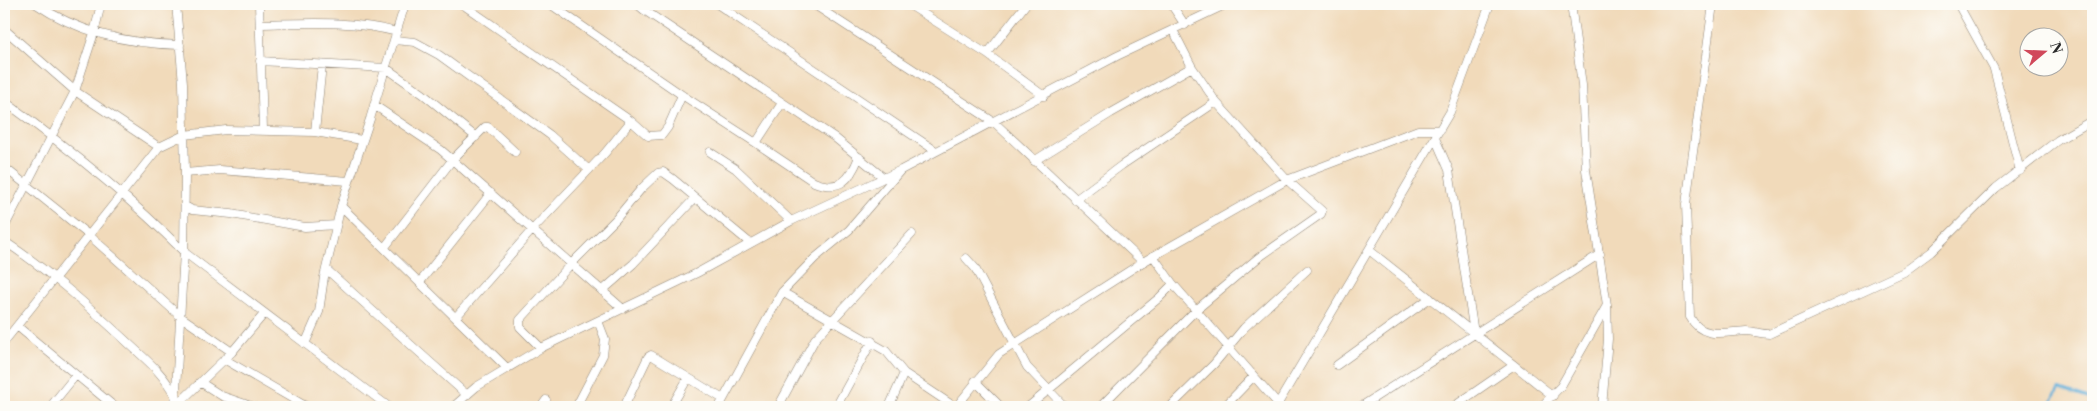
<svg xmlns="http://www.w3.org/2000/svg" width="2097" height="411" font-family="'Libre Bodoni',serif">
  <rect width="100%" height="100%" fill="#fdfcf7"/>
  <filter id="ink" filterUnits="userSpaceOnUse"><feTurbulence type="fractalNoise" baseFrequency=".02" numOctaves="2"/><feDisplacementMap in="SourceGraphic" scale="10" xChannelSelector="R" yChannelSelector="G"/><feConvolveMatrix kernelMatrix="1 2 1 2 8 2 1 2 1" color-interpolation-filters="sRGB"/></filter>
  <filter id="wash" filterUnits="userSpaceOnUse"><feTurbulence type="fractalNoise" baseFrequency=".0096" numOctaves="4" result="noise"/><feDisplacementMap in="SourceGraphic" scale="20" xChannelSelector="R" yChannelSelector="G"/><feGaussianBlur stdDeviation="1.12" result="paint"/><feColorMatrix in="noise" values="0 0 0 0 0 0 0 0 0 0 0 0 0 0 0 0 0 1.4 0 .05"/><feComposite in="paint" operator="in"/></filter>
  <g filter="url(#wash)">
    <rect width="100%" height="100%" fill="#f1daba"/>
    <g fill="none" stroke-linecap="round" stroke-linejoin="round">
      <path stroke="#5cabd6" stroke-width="2.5" d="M 2048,407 L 2059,389 L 2093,400"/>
    </g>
  </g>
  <g filter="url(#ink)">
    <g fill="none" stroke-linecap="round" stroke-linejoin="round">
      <defs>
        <path id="minor" d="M 36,4 C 80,34 129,44 180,45
          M 259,4 L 263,129
          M 405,4 L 370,119 L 341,206 L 507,368
          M 462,4 L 631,121 L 648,136 L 662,135 L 668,127 L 682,95
          M 550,4 L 682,95 L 756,143 L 782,103
          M 637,4 L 644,10 L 834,137 L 883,177
          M 717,4 L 936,151
          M 813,4 L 994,122 L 1143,262
          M 908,4 L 987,54 L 1044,96
          M 1171,4 L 1185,25
          M 1571,4 L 1582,85 L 1586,170 L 1607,305 L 1608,339 L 1602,407
          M 1713,4 L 1686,204 L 1690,317 C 1702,340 1725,332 1746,331 C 1753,331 1761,334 1769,334 L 1904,272 L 1931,252 L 1996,188 L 2058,140 L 2093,120
          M 1958,4 L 1994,69 L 2020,171
          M 4,13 L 5,4
          M 261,24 C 307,23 353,20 397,32
          M 4,29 L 75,91 L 159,147
          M 394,40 L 415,42 L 439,55 L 550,135 L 589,170
          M 987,54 L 1026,4
          M 260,61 L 386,68 L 423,94 L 476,137
          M 4,101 C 67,147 129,196 184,252 L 389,407
          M 374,105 L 441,150 L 623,309
          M 315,132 L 322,65
          M 1435,138 L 1449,170 L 1474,333
          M 756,143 L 814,182 C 840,192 850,180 859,157
          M 710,152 L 736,169 L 791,221
          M 1034,161 L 1111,113 L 1192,67
          M 4,167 L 90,236 L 181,317 L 232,352
          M 185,173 L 220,170 L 348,181
          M 1075,200 L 1122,165 L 1216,102
          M 185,206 L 192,210 L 231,214 L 305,227 L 336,225
          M 4,228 L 75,91 L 94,33 L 101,4
          M 4,241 C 48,270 86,304 125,340 C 145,359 162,371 175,396
          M 385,247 L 453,159 L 485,127 L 488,127 L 515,152
          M 1369,250 L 1553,396
          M 1153,256 L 1173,284 L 1281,407
          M 966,258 L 975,268 L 1027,367 L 1065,407
          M 326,269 L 467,395
          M 420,282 L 491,193
          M 602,291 L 633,264 L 695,198
          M 782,292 L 886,351 L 904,373 L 955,407
          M 456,317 L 532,230 L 605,153 L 631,121
          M 17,326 L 115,407
          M 4,342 L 159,147 L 184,135 L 226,130 L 315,132 L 362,140
          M 305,344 L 319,312 L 324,277 L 341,206
          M 541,348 L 520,327 L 520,320 L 570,265 L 616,219 L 641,189 L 658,173 L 663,172 L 673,179 L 750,243
          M 224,359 L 307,407
          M 1337,365 L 1430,298
          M 975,381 L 1001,407
          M 200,382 L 222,396 L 254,407
          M 50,407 L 76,375
          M 175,407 L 184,252 L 185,173 L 183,83 L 176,4
          M 175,407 L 232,352 L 264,314
          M 453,407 L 476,387 L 541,348 L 697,273 L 791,221 L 901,170 L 1117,56 L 1227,4
          M 541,407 L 546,400
          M 576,407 L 603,355 L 605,339 L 598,321
          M 624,407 L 648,357 L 651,355 L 723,399
          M 671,407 L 688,378
          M 719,407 L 782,292 L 815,258 L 849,230 L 900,171
          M 778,407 L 815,339 L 912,234
          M 836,407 L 872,341
          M 889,407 L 904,373
          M 956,407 L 999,354 L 1143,262 L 1287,180 L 1418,130 L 1440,130
          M 1028,407 L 1159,298 L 1173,284
          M 1100,407 L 1196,310 L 1258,258 L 1321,214 L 1322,211 L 1287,180 L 1216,102 L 1192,67 L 1173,30
          M 1170,407 L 1214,364 L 1244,328 L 1307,270
          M 1224,407 L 1253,377
          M 1276,407 L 1450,112 L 1490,4
          M 1360,407 L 1600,254
          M 1453,407 L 1514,365
          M 1541,407 L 1561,386 L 1606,307"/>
      </defs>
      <use href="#minor" stroke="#8e8272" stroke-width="9"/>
      <use href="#minor" stroke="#fff" stroke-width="8"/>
    </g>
  </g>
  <rect width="2097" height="411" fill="none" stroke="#fdfcf7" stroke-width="20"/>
  <g transform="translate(2044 52) rotate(71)"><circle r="24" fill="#fdfcf7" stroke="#a9a8a5"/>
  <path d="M0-4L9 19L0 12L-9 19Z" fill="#d1495b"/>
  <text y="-8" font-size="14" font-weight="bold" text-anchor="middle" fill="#2b2b2b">N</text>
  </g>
</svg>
